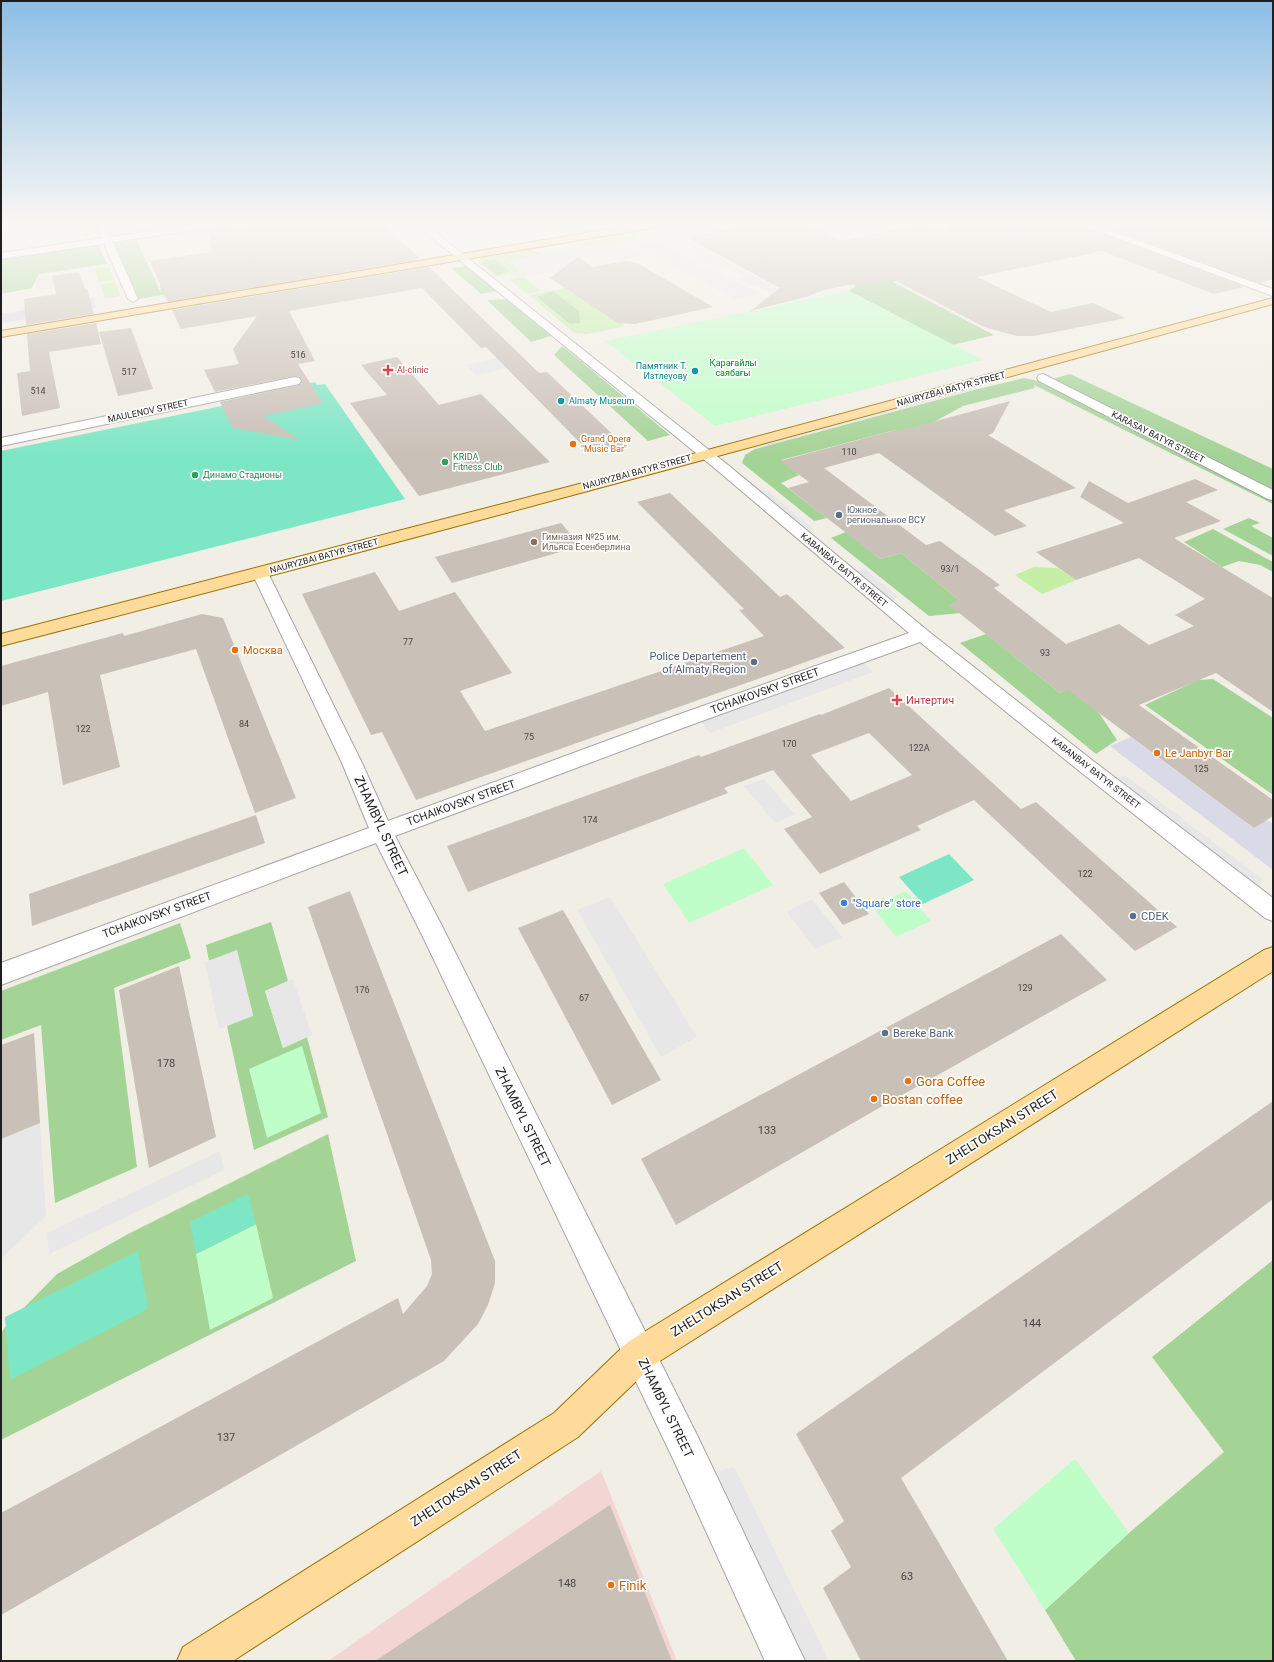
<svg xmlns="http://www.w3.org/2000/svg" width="1274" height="1662" font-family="Roboto,sans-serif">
  <rect width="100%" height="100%" fill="#f1eee5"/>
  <path fill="#f3d6d3" d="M 601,1471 L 677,1661 L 328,1661 Z"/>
  <path fill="#c5eea7" d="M 80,224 L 95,224 L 100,234 L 84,236 Z
    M 635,234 L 637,237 C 623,246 594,245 576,248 L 570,248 L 568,245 Z
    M 526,250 L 538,251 L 542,254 L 514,260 L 520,272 L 496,277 L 477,262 L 483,257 Z
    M 110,267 L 114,280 L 99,282 L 95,269 Z
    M 523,277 L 542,291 L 527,294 L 509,279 Z
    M 115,282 L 120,296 L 105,298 L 100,284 Z
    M 565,288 L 618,322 L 624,324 L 622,327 L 587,334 L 574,333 L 529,295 Z
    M 1034,567 L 1058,568 L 1076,580 L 1042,594 L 1015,575 Z"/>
  <path fill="#a4d396" d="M 744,224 L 764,224 L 849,264 L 964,263 L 893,282 L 994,335 L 953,345 L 849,291 L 856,286 Z
    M 136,239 L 161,293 L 160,286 L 268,269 L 172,298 L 162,295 L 139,299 L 114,242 Z
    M 98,244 L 107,264 L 39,274 L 32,288 L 1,294 L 1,258 Z
    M 496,259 L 509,271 L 497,275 L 480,262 Z
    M 467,266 L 498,291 L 481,294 L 451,268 Z
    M 550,292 L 554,292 L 579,311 L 580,323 L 570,324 L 537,297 Z
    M 507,299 L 551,336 L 531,342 L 487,300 Z
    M 562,346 L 571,353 L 670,435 L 648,441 L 554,355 Z
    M 1070,374 L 1273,469 L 1273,504 L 1034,385 L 1035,388 L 963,406 L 907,437 L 895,430 L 781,460 L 799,475 L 781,483 L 827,518 L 814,521 L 742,463 L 745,455 L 755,449 L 974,390 L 1024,378 L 1043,382 Z
    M 1249,518 L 1260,523 L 1251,526 L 1273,538 L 1273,556 L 1223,529 Z
    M 1213,529 L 1273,562 L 1273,572 L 1260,565 L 1239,561 L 1222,567 L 1184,542 Z
    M 846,532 L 880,559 L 901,553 L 959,600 L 950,605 L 960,613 L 929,616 L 831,538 Z
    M 986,634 L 1060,693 L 1076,686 L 1099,713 L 1117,740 L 1096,754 L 960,643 Z
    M 1213,679 L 1273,718 L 1273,795 L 1145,705 L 1198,680 Z
    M 271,922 L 288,981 L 265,991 L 283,1048 L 307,1037 L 328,1117 L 254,1150 L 227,1026 L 253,1015 L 237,951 L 209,961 L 206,945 Z
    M 180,923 L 191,958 L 114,988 L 137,1167 L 55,1203 L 41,1025 L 1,1040 L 1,991 Z
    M 328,1134 L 356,1261 L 1,1440 L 1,1333 L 7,1325 L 57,1274 L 128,1234 Z
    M 1273,1260 L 1273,1661 L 1076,1661 L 1045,1610 L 1129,1533 L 1224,1452 L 1152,1357 Z"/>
  <path fill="#bffec8" d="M 849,291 L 983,360 L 715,426 L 605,341 Z
    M 744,848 L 773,885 L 689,923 L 663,884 Z
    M 906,891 L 931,921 L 896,937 L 872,906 Z
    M 302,1046 L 321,1113 L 267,1138 L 249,1069 Z
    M 256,1224 L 273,1298 L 210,1330 L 196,1254 Z
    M 1075,1459 L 1129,1533 L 1045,1610 L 993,1529 Z"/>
  <path fill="#7de6c5" d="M 315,382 L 317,385 L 325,384 L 405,499 L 1,601 L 1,451 L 281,394 L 279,390 Z
    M 949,854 L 974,880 L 923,904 L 899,877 Z
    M 248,1194 L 256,1224 L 196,1254 L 190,1222 Z
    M 138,1251 L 148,1309 L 10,1380 L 5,1317 Z"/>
  <path fill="#e7e7e7" d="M 710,224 L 721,224 L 728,227 L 690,235 L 680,230 Z
    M 683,237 L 769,284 L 803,277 L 810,279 L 772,293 L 737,279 L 743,277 L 725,266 L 720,267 L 715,264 L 709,266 L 690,256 L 702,253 L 675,238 Z
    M 652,240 L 759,293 L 735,299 L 636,245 Z
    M 613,243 L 621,243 L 642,256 L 518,278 L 511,273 L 520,271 L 509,263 L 514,260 L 570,248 Z
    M 52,276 L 55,288 L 37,291 L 36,279 Z
    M 499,358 L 509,368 L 476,375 L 466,365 Z
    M 965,385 L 974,390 L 755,449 L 746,443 Z
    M 768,491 L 813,529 L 804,536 L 751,492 Z
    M 865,569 L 897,596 L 888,606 L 845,571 Z
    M 861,660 L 873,672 L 710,733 L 699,719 Z
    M 1126,776 L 1262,879 L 1257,898 L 1102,778 Z
    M 764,779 L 794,814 L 775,823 L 744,786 Z
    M 610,897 L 697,1037 L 661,1057 L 577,910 Z
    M 812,899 L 842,937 L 815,949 L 787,912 Z
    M 237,950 L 253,1016 L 219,1029 L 205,962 Z
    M 293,979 L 312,1035 L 283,1048 L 265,991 Z
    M 40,1123 L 46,1216 L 1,1259 L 1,1139 Z
    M 220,1151 L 224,1170 L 49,1254 L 47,1233 Z
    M 734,1467 L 829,1661 L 785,1661 L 699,1476 Z"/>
  <path fill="#dad9e7" d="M 94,297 L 96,308 L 1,323 L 1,314 L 90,300 L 90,298 Z
    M 1131,737 L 1254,828 L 1267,820 L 1273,824 L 1273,870 L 1110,746 Z"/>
  <path fill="#c9c0b7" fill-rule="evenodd" d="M 223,224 L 235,224 L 236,228 L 263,224 L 382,224 L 421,259 L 168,302 L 150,261 L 212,252 L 209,230 L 218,228 Z
    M 753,224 L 804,224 L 842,241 L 922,224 L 946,233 L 947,224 L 1078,224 L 1244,287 L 1214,294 L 1102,251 L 977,277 L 1051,312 L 1093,303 L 1126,318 L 1034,336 L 1017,336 L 984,327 L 893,279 L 863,285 L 858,283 L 824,290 L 806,297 L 750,311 L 780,288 L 686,237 Z
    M 1097,224 L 1273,224 L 1273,279 L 1260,283 Z
    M 578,257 L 592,267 L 627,261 L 637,263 L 713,307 L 635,324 L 618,323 L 550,278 Z
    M 429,267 L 537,371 L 540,373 L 547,372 L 625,446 L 591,454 L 486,347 L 481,348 L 422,288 L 289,311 L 315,361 L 298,364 L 323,403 L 264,416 L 300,440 L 233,428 L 220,402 L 299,385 L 302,380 L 299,377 L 295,376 L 215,392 L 204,370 L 239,364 L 233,349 L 257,316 L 181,329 L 172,310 Z
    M 79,272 L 85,289 L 87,289 L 94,314 L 26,325 L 24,299 L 56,294 L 52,276 Z
    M 96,323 L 101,344 L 49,352 L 60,408 L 22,416 L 17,373 L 30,371 L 27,334 Z
    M 131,328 L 153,389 L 118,396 L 99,332 Z
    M 397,357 L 439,405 L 481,394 L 550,462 L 419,496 L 350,403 L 387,395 L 361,365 Z
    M 1010,401 L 993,433 L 988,435 L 1076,488 L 1004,510 L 1027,526 L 995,536 L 879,453 L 824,468 L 926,545 L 940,541 L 1000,585 L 994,588 L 1066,644 L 1119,624 L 1149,645 L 1194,626 L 1175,615 L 1205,599 L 1139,558 L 1076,580 L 1036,552 L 1124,523 L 1080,497 L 1089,481 L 1128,503 L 1195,479 L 1218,490 L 1186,502 L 1221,521 L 1174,538 L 1273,598 L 1273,712 L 1216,673 L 1139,705 L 1273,800 L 1273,816 L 1254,828 L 1068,690 L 1060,693 L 949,605 L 959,600 L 901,553 L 880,559 L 788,488 L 809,482 L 780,461 L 895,430 L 899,431 Z
    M 670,493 L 780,597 L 787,594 L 845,648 L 416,800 L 382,732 L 371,735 L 302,594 L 375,572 L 399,611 L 455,592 L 512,673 L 460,691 L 485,731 L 764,636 L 739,610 L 744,609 L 637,502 Z
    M 561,523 L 581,546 L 452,583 L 435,557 Z
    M 202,614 L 223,618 L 296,798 L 255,813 L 196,649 L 100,675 L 120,767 L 63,785 L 48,692 L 1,706 L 1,666 L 123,633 L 124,636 Z
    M 889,688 L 1021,809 L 1036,802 L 1177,927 L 1135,951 L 974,800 L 917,826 L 921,830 L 820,874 L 784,829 L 812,817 L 773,770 L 724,788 L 728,793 L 468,892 L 447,846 L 699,755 L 701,757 L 820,714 L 821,715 ZM 869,733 L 912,775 L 851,801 L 811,755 Z
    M 256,815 L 265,843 L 32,926 L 29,894 Z
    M 844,882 L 869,914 L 843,925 L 819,893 Z
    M 350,891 L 495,1261 L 495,1283 L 488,1305 L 478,1324 L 444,1361 L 1,1615 L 1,1513 L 398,1298 L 403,1314 L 427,1286 L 432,1274 L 431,1260 L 308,907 Z
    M 563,910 L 661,1080 L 612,1105 L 518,928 Z
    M 1061,934 L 1107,980 L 879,1108 L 676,1225 L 641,1159 Z
    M 179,966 L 216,1137 L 149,1168 L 119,990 Z
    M 34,1033 L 40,1123 L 1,1139 L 1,1045 Z
    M 1273,1101 L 1273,1199 L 901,1478 L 1008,1661 L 861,1661 L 823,1588 L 851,1567 L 831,1531 L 844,1521 L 796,1434 Z
    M 610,1505 L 672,1661 L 375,1661 Z"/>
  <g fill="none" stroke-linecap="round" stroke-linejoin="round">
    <defs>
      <path id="minor" d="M 96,224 L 105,224 L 110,237 L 197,224 L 222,224 L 218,227 L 113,242 L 138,299 L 133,302 L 128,299 L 104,244 L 1,259 L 1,253 L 102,238 Z
        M 415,224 L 425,224 L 728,465 L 928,631 L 1092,760 L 1273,898 L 1273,921 L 1265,918 L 1078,770 L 920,642 L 680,729 L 395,836 L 442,926 L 698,1437 L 805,1661 L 765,1661 L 674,1461 L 422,935 L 376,843 L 1,985 L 1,963 L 369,828 L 342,763 L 252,573 L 254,570 L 260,568 L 266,570 L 268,573 L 362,763 L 388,821 L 666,719 L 909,633 L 718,471 Z
        M 1079,224 L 1092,224 L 1273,289 L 1273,296 Z
        M 1043,374 L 1273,490 L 1273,500 L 1268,499 L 1039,381 L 1037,378 L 1039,375 Z
        M 295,377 L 299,378 L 301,381 L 299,384 L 1,446 L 1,438 Z"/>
      <path id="major" d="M 640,224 L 662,224 L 658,227 L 1,337 L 1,331 Z
        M 1273,298 L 1273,304 C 850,421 426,536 1,646 L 1,634 L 633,470 Z
        M 1273,947 L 1273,971 L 652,1366 L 578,1437 L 233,1661 L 177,1661 L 183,1647 L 554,1413 L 628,1342 L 1264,950 Z"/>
    </defs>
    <use href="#minor" stroke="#a6a6a6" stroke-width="2"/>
    <use href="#major" stroke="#9a7300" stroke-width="2"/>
    <use href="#minor" fill="#fff" fill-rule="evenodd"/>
    <use href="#major" fill="#ffdb9b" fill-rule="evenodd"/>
  </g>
  <linearGradient id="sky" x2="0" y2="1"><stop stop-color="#8cbee6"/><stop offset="0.49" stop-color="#f9f7f3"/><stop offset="1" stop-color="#f9f7f3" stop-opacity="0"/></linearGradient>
  <rect width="1274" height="457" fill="url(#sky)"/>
  <g fill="#e0444e" stroke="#fff" stroke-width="1.5">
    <path d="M386 364h4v4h4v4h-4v4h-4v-4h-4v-4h4z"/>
    <path d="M895 694h4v4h4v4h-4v4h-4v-4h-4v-4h4z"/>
  </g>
  <g fill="#0f9aa8" stroke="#fff" stroke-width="1.5">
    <circle cx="695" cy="371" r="4"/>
    <circle cx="561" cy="401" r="4"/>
  </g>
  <g fill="#e8710a" stroke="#fff" stroke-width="1.5">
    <circle cx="573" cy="444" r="4"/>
    <circle cx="235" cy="650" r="4"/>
    <circle cx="1157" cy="753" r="4"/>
    <circle cx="908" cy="1081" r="4"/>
    <circle cx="874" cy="1099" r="4"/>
    <circle cx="611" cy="1585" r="4"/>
  </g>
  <g fill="#2e9e5b" stroke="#fff" stroke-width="1.5">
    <circle cx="445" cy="462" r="4"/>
    <circle cx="195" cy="475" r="4"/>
  </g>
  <g fill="#5c6f8a" stroke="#fff" stroke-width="1.5">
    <circle cx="839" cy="515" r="4"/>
    <circle cx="754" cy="662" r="4"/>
    <circle cx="1133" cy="916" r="4"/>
    <circle cx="885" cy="1033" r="4"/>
  </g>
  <circle fill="#8d6e63" stroke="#fff" stroke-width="1.5" cx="534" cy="542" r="4"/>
  <circle fill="#3f7fe0" stroke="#fff" stroke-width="1.5" cx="844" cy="903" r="4"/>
  <g text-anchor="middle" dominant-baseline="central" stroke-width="3.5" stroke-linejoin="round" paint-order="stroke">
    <g font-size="9" fill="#4a4745">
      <text x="298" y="355">516</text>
      <text x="129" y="372">517</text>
      <text x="38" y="391">514</text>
      <text x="849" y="452">110</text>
      <text x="950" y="569">93/1</text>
      <text x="408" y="642">77</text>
      <text x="1045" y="653">93</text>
      <text x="244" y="724">84</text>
      <text x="83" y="729">122</text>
      <text x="529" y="737">75</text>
      <text x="789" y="744">170</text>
      <text x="919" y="748">122А</text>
      <text x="1201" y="769">125</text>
      <text x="590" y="820">174</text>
      <text x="1085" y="874">122</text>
      <text x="1025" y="988">129</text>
      <text x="362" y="990">176</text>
      <text x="584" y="998">67</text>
    </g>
    <g font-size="9" fill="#038718" stroke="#fff">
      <text x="733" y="363">Қарағайлы<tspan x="733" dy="10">саябағы</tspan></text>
    </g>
    <g font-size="9" fill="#0d838f" stroke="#fff" text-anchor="end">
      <text x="687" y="366">Памятник Т.<tspan x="687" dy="10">Изтлеуову</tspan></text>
      <text x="569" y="401" text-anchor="start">Almaty Museum</text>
    </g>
    <g font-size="9" fill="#be3a42" stroke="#fff" text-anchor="start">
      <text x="397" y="370">Al-clinic</text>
    </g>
    <g font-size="9" fill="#1f1f1f" stroke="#fff">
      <text transform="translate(951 389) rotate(-15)">NAURYZBAI BATYR STREET</text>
      <text transform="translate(148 411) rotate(-12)">MAULENOV STREET</text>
      <text transform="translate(1158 437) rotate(27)">KARASAY BATYR STREET</text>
      <text transform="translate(637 472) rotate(-15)">NAURYZBAI BATYR STREET</text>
      <text transform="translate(324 556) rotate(-15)">NAURYZBAI BATYR STREET</text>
      <text transform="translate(844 570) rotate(40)">KABANBAY BATYR STREET</text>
      <text transform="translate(1096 773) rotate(38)">KABANBAY BATYR STREET</text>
    </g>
    <g font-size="9" fill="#c56008" stroke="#fff" text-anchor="start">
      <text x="581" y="439">Grand Opera<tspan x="581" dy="10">"Music Bar"</tspan></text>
    </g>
    <g font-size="9" fill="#27864d" stroke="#fff" text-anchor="start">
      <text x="453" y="457">KRIDA<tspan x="453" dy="10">Fitness Club</tspan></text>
      <text x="203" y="475">Динамо Стадионы</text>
    </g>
    <g font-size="9" fill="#4e5e75" stroke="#fff" text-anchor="start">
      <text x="847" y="510">Южное<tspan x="847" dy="10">региональное ВСУ</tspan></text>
    </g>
    <g font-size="9" fill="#785e54" stroke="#fff" text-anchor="start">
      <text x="542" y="537">Гимназия №25 им.<tspan x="542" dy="10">Ильяса Есенберлина</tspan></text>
    </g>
    <g font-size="11" fill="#c56008" stroke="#fff" text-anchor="start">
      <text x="243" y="650">Москва</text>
      <text x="1165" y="753">Le Janbyr Bar</text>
    </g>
    <g font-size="11" fill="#4e5e75" stroke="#fff" text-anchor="start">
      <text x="746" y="656" text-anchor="end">Police Departement<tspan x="746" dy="13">of Almaty Region</tspan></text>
      <text x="1141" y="916">CDEK</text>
      <text x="893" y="1033">Bereke Bank</text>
    </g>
    <g font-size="11" fill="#1f1f1f" stroke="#fff">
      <text transform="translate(765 691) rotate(-20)">TCHAIKOVSKY STREET</text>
      <text transform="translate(461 803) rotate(-20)">TCHAIKOVSKY STREET</text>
      <text transform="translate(157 915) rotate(-20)">TCHAIKOVSKY STREET</text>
    </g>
    <g font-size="11" fill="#be3a42" stroke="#fff" text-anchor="start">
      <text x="906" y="700">Интертич</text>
    </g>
    <g font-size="11" fill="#366cbe" stroke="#fff" text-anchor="start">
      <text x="852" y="903">"Square" store</text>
    </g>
    <g font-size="11" fill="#4a4745">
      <text x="166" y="1063">178</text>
      <text x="767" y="1130">133</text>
      <text x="1032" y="1323">144</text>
      <text x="226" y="1437">137</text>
      <text x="907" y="1576">63</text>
      <text x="567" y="1583">148</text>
    </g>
    <g font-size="13" fill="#1f1f1f" stroke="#fff">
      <text transform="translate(381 826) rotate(65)">ZHAMBYL STREET</text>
      <text transform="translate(523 1117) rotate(64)">ZHAMBYL STREET</text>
      <text transform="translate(1002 1127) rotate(-32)">ZHELTOKSAN STREET</text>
      <text transform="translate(727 1299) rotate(-32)">ZHELTOKSAN STREET</text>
      <text transform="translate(666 1408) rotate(64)">ZHAMBYL STREET</text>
      <text transform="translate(466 1488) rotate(-33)">ZHELTOKSAN STREET</text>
    </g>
    <g font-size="13" fill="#c56008" stroke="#fff" text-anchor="start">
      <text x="916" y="1081">Gora Coffee</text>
      <text x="882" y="1099">Bostan coffee</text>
      <text x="619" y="1585">Finik</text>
    </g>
  </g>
  <rect width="1274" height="1662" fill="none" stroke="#1f1f1f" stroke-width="4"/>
</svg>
